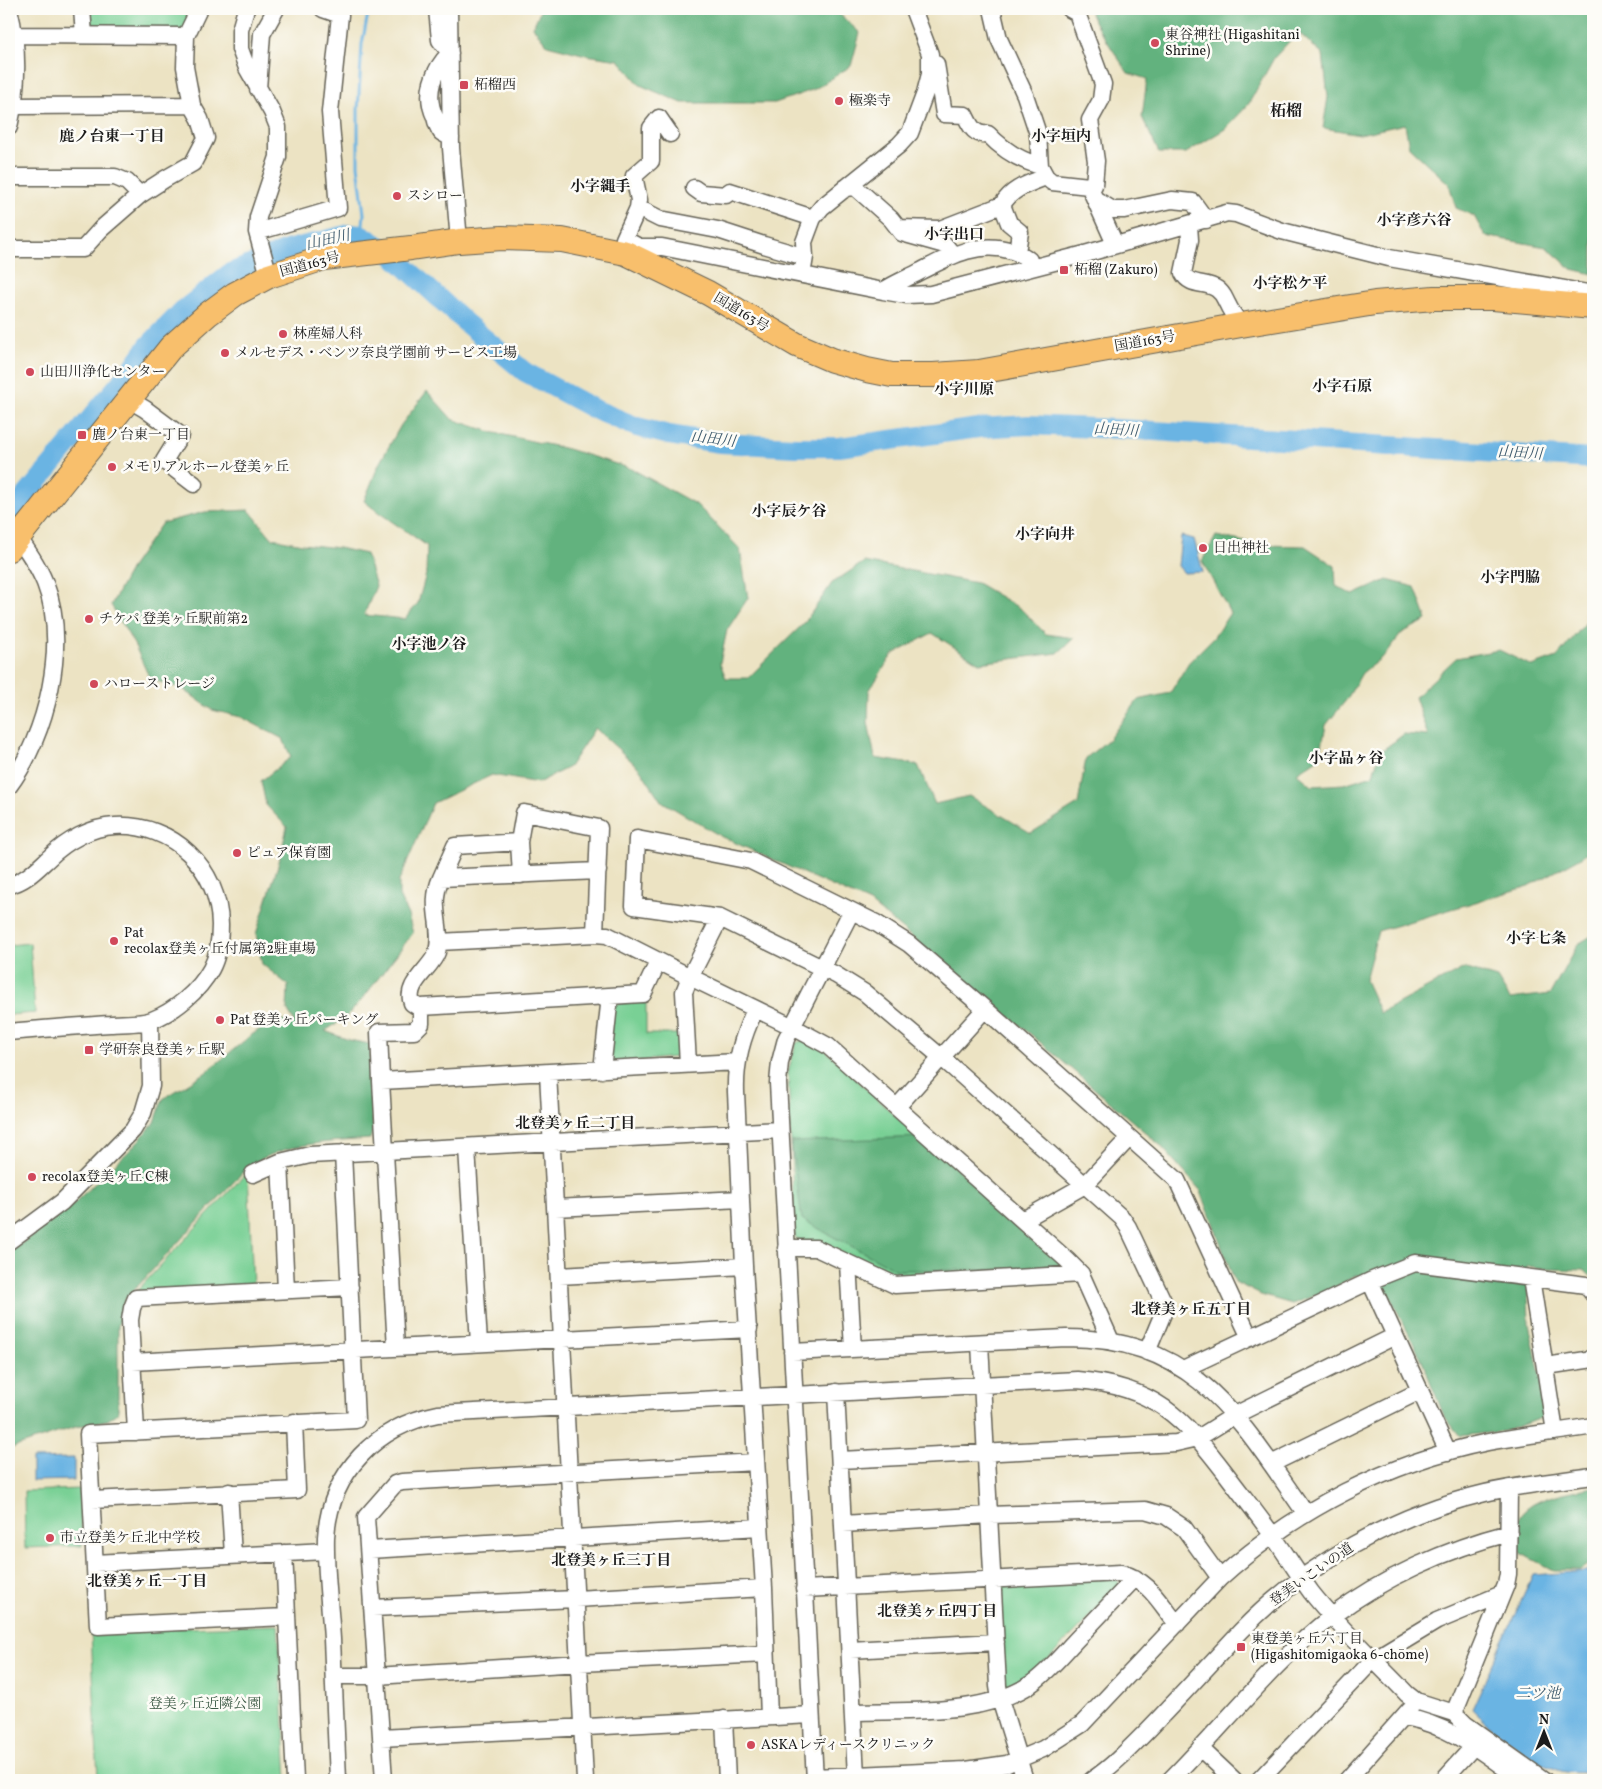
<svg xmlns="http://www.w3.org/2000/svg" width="1602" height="1789" font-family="Vollkorn,'Noto Serif JP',serif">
  <rect width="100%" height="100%" fill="#fdfcf7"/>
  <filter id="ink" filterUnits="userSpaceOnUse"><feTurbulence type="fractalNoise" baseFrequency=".02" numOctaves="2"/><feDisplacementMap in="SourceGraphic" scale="10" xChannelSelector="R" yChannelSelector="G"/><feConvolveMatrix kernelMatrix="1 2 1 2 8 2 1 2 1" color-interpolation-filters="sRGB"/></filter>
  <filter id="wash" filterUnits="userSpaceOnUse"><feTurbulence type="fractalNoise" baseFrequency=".0096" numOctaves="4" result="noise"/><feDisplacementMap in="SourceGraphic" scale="20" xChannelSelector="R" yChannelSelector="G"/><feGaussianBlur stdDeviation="1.12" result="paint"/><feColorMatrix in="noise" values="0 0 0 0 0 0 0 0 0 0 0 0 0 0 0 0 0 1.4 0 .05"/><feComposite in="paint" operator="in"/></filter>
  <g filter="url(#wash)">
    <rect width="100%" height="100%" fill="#ece3c3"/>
    <path fill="#79d095" stroke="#4a7658" d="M 92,9 L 195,9 L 186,32 L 90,27 Z
      M 30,943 L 35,1013 L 9,1015 L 9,945 Z
      M 646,1000 L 646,1034 L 679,1034 L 679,1053 L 675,1057 L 613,1064 L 607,1058 L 614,1004 Z
      M 803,1040 L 825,1050 L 1060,1270 L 900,1279 L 802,1242 L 795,1237 L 788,1073 L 796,1043 Z
      M 248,1171 L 253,1286 L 135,1293 Z
      M 80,1489 L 82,1546 L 25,1548 L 24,1491 Z
      M 1117,1578 L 1120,1586 L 1033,1675 L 1010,1689 L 1002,1685 L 998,1589 L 1004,1584 Z
      M 278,1625 L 287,1780 L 98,1780 L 91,1631 Z"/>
    <path fill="#62b27e" stroke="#3f674d" d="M 541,9 L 834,9 L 860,33 L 851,66 L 815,89 L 775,103 L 682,103 L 640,85 L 619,60 L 586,55 L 547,45 L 533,27 Z
      M 1089,9 L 1593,9 L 1593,274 L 1572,269 L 1546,247 L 1485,236 L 1474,216 L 1456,208 L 1449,184 L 1409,147 L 1405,124 L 1360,134 L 1323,128 L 1328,97 L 1323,55 L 1298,32 L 1274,58 L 1248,105 L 1225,129 L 1186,153 L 1159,153 L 1142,117 L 1147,79 L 1128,73 L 1095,23 Z
      M 427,391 L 452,419 L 491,432 L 568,449 L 632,469 L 697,505 L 740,549 L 748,598 L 727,630 L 720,663 L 726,678 L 748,678 L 805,622 L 832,583 L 864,562 L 977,583 L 1021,609 L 1046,634 L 1074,638 L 1058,653 L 979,663 L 932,633 L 892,655 L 869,691 L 868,722 L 875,758 L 918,765 L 935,804 L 969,796 L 1031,833 L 1078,804 L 1086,758 L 1109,739 L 1138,700 L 1170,693 L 1189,662 L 1214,637 L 1230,613 L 1202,561 L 1216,536 L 1261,545 L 1305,546 L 1335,566 L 1336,586 L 1353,595 L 1387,580 L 1415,587 L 1427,620 L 1402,633 L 1385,655 L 1362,673 L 1347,699 L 1326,725 L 1320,757 L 1297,773 L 1312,786 L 1344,784 L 1373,775 L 1380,752 L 1404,734 L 1428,736 L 1415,697 L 1456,658 L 1499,650 L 1532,666 L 1557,657 L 1593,614 L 1593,848 L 1578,859 L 1529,886 L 1378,931 L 1365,980 L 1380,1013 L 1464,968 L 1497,978 L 1510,999 L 1550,994 L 1578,944 L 1593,935 L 1593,1278 L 1584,1270 L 1547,1269 L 1527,1266 L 1529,1324 L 1541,1379 L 1546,1416 L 1506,1431 L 1460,1436 L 1444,1416 L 1420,1356 L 1388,1293 L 1357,1275 L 1328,1291 L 1292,1304 L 1261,1295 L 1235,1282 L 1201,1191 L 1160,1145 L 1034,1037 L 870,903 L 722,837 L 661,801 L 640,769 L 595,728 L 569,767 L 538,783 L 492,775 L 433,803 L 399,881 L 399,896 L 408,915 L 413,933 L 361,1001 L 345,1018 L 325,1031 L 349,1040 L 370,1044 L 373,1130 L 370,1139 C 333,1142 291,1142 258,1161 C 252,1164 247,1169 242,1173 L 125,1300 L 118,1326 L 118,1413 L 108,1420 L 75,1427 L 9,1449 L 9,1253 L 73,1204 L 130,1150 L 155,1122 L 163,1099 L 205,1073 L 250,1036 L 275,1019 L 295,1023 L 287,1010 L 288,985 L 262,964 L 256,934 L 279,862 L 287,827 L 266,805 L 261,781 L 291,757 L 283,739 L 241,717 L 212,710 L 183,689 L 150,679 L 135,646 L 111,605 L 132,566 L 162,523 L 205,512 L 249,510 L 272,538 L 302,544 L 339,548 L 366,554 L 376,586 L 364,615 L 405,619 L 418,603 L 426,574 L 427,546 C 406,530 384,518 364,501 L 379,464 L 401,425 Z
      M 922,1137 L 1063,1263 L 1060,1270 L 897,1270 L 828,1234 L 802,1219 L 791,1142 Z
      M 1593,1487 L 1593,1561 L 1580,1570 L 1553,1570 L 1520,1553 C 1519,1545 1514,1530 1517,1522 C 1526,1497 1570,1492 1593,1487 Z"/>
    <path fill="#6bb4e3" stroke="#446880" d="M 1181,536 L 1194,539 L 1203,572 L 1184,573 L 1178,566 Z
      M 74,1458 L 74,1480 L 32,1481 L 32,1459 Z
      M 1593,1568 L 1593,1773 C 1582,1772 1568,1774 1558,1770 C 1528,1759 1494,1731 1472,1709 L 1533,1575 L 1588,1571 Z"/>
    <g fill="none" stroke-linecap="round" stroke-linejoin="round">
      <path stroke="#6bb4e3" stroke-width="3" d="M 362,235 L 364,214 L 358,165 L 358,110 L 362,44 L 369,9"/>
      <path stroke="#6bb4e3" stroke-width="20" d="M 9,516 L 131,370 L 148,346 L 183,310 L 230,273 L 287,250 L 350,234 L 362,235 L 390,253 L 467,324 L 525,372 L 594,409 L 637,427 L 669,435 L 720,443 L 795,447 L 839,447 L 979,428 L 1029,425 L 1138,430 L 1593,459"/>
    </g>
  </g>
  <g filter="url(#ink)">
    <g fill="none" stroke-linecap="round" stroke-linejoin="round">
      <defs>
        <path id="minor" d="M 82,9 L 84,35
          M 246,9 L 240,30 L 240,49 L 247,68 L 272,112 L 278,127 L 278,157 L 258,217 L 257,232 L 269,276
          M 437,9 L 440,40 L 450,53 C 433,70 424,94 435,117 C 436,122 438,128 441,132 C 444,134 448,136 451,138
          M 449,9 L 451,148 L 459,241
          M 992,9 L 999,39 L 1025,95 L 1038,134 L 1040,166 L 1046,177 L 1052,182 L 1089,186 L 1115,244
          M 1070,9 L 1077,13 L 1103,84 L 1101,100 L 1090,120 L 1096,161 L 1094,185 L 1089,186
          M 15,35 L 186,36
          M 936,64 L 944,114 L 965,115 C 970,125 974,136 988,134 C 1003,150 1019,160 1040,166
          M 258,89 L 262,34 L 276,9
          M 14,106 L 192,105
          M 9,127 C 18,88 19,48 9,9
          M 9,177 L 115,177 L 127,182 L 140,195 L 165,179 L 193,163 L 206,138 L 200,119 L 192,105 L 185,67 L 186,36 L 199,9
          M 694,188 L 701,193 L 726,195 L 730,191 L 813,218
          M 845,188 L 855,187 L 891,219 L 902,233 L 945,245 L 953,255
          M 1095,199 L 1113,210 L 1124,210 L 1172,200 L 1193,202 L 1206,220
          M 1002,205 L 1009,223 L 1020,232 L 1017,252
          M 638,208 L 639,200 L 634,176 L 651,161 L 651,128 L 659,118 L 670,134
          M 1189,225 L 1190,240 L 1183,273 C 1190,287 1206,281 1217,289 C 1224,294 1224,298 1228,305 C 1231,312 1236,318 1241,325
          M 898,228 L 940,229 L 1002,205 C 1012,188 1028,184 1046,177
          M 257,232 L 338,208 L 330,112 L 340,15 L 323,9
          M 639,247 L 624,239 L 638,208 L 660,219 L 718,230 L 764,245 L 805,257
          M 9,249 L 83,249 L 101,229 L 140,195
          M 626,253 L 639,247 L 662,247 L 883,291 L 906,295 L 931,294 L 1085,254 L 1227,213 L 1236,214 L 1282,231 L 1389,258 L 1593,294
          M 802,275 L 805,257 L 804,242 L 813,218 L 822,207 L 899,145 L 910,133 L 925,93 L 930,74 L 930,54 L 913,9
          M 883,291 C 895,283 908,278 921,271 C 950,256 979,240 1012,251 C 1018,253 1024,255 1029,260 L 1030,267
          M 128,399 L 145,409 L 180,435 L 164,461 L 194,484
          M 9,524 C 22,543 36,561 45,583 C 69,644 47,735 9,786
          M 519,842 L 524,813 L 599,828 L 595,934
          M 598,871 L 441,878 C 428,907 444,926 437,952 C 432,968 404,984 412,1003 L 418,1007 L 421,1007 L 643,994 L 658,962
          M 441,878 L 455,846 L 519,842 L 521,875
          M 9,885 C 25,882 37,869 49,858 C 66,841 91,827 115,826 C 173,823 219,868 220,925 C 220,940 218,956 211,969 C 199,991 175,1011 152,1020 C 142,1024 122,1023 110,1024 C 76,1026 43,1029 9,1032
          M 720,918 L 690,977 L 793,1027 L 828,1046 L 1067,1260 L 1081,1274 L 1111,1341
          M 439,942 L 595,934 L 607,935 L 690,977 L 684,992 L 688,1064
          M 755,1010 C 742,1037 735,1062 736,1092 L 744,1266 L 764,1588 L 769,1717
          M 602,1070 L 610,996
          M 548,1073 L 585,1780
          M 381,1081 L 379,1032 L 414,1031 L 421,1024 L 421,1007
          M 897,1107 L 985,1009
          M 467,1148 L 479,1343
          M 253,1174 L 280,1162
          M 555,1208 L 741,1199
          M 1023,1220 L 1085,1185 L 1129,1138
          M 9,1241 L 62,1202 L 133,1130 L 143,1113 L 151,1086 L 150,1021
          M 786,1248 L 816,1248 L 895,1285 L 1081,1274
          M 848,1263 L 853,1349
          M 559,1276 L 744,1266
          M 1531,1278 L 1555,1432
          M 1370,1281 L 1448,1452
          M 286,1290 L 280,1162 L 310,1155 L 779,1130
          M 980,1343 L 998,1686 L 1000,1699 L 1025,1780
          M 396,1348 L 381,1081 L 737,1062
          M 792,1352 L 1066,1338 C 1197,1338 1239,1419 1306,1514
          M 1147,1352 L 1164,1311 L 1163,1301 L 1128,1227 L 1122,1218 L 941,1057 L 865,993 L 836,975 L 720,918 L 634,906 L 637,839 L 751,861 L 876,923 L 909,944 L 985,1009 L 1177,1180 L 1250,1338
          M 132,1362 L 749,1329
          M 1546,1366 L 1593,1359
          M 1183,1369 L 1370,1281 L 1415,1263 L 1586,1285 L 1593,1294
          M 836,1392 L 856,1776
          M 136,1432 L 130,1320 L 132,1308 L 136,1298 L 350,1287
          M 840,1460 L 1176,1443 L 1198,1438 L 1235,1415 L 1395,1336
          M 1271,1464 L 1420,1391
          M 229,1492 L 233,1555
          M 92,1500 L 297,1490 L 294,1422
          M 843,1524 L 989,1515 L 1145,1510 L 1166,1516 L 1184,1528 L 1220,1578
          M 369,1550 L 760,1527
          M 284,1553 L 295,1780
          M 95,1563 L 326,1551
          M 804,1589 L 1121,1573 C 1150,1581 1159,1602 1177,1624
          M 372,1608 L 576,1599 L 764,1588
          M 286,1617 L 98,1626 L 88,1434 L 356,1420 L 343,1153
          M 850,1650 L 996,1642
          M 334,1676 L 376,1676 L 579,1663 L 766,1654
          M 853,1712 C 909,1710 983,1716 1031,1684 C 1048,1672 1061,1656 1075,1641 C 1095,1620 1115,1599 1135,1578
          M 1454,1713 L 1506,1585 L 1508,1574 L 1509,1488
          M 1404,1717 C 1449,1724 1485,1754 1521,1780
          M 724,1719 L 727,1780
          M 381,1738 L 811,1715
          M 1200,1748 L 1234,1780
          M 814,1777 L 966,1770 L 1007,1764 L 1043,1749 L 1082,1724 L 1220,1578 C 1295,1510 1389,1462 1488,1442 C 1523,1435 1558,1432 1593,1426
          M 338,1780 C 336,1733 334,1686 332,1639 C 330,1605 325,1571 326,1537 C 330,1472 377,1426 438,1414 L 1077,1380 C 1154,1386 1183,1417 1227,1475 C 1242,1495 1258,1515 1273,1536 C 1286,1554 1298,1574 1311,1592 C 1340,1629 1376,1661 1407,1694 L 1416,1701 L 1454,1713 L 1465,1724 L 1544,1780
          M 384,1780 L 366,1517 L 395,1484 L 402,1482 L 756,1462
          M 815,1780 L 778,1083 L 780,1062 L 786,1039 L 851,912
          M 1092,1780 C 1113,1766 1130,1748 1148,1730 C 1180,1697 1210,1664 1241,1631 C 1305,1564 1396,1514 1485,1493 C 1520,1485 1557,1481 1593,1476
          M 1170,1780 C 1223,1727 1273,1662 1332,1616 C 1384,1577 1447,1549 1509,1533
          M 1259,1780 L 1374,1659 L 1437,1621 L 1502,1594
          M 1347,1780 L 1410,1709
          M 1443,1780 L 1474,1746"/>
        <path id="highway" d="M 9,549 L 171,347 L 208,314 L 235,294 L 269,276 L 324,258 L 411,248 L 459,241 L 502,238 L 562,240 L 626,253 L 708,293 L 797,345 L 832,360 L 867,370 L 892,375 L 933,375 L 979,372 L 1241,325 L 1375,303 L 1434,298 L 1493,298 L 1593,307"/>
      </defs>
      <use href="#minor" stroke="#656256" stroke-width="19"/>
      <use href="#highway" stroke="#656256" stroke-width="26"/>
      <use href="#minor" stroke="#fff" stroke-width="16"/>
      <use href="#highway" stroke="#f8bf6c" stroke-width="24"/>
    </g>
  </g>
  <g fill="#d1495b" stroke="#fdfcf7" stroke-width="2">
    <circle cx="1155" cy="43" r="5"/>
    <rect x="459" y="80" width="10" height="10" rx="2.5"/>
    <circle cx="839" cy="101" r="5"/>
    <circle cx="397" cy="196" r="5"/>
    <rect x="1059" y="265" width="10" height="10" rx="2.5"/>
    <circle cx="283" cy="334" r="5"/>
    <circle cx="225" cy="353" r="5"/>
    <circle cx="30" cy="372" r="5"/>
    <rect x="77" y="430" width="10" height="10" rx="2.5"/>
    <circle cx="112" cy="467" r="5"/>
    <circle cx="1203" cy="548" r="5"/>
    <circle cx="89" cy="619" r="5"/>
    <circle cx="94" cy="684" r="5"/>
    <circle cx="237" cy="853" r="5"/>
    <circle cx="114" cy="941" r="5"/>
    <circle cx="220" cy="1020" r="5"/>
    <rect x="84" y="1045" width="10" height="10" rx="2.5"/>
    <circle cx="32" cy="1177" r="5"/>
    <circle cx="50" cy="1538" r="5"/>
    <rect x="1236" y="1642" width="10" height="10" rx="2.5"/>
    <circle cx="751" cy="1745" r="5"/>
  </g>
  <g text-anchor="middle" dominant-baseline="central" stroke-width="5" stroke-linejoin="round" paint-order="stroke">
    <g font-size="14" fill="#1c1c1c" stroke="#fdfcf7" text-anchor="start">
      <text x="1165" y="35">東谷神社 (Higashitani<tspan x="1165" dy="16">Shrine)</tspan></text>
      <text x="474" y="85">柘榴西</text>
      <text x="849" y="101">極楽寺</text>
      <text x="407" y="196">スシロー</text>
      <text x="1074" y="270">柘榴 (Zakuro)</text>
      <text x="293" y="334">林産婦人科</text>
      <text x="235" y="353">メルセデス・ベンツ奈良学園前 サービス工場</text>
      <text x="40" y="372">山田川浄化センター</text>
      <text x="92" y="435">鹿ノ台東一丁目</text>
      <text x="122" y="467">メモリアルホール登美ヶ丘</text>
      <text x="1213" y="548">日出神社</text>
      <text x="99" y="619">チケパ 登美ヶ丘駅前第2</text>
      <text x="104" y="684">ハローストレージ</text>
      <text x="247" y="853">ピュア保育園</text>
      <text x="124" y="933">Pat<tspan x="124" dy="16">recolax登美ヶ丘付属第2駐車場</tspan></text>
      <text x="230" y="1020">Pat 登美ヶ丘パーキング</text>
      <text x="99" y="1050">学研奈良登美ヶ丘駅</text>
      <text x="42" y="1177">recolax登美ヶ丘 C棟</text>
      <text x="60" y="1538">市立登美ケ丘北中学校</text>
      <text x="1251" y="1639">東登美ヶ丘六丁目<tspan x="1251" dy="16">(Higashitomigaoka 6-chōme)</tspan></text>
      <text x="761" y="1745">ASKAレディースクリニック</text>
    </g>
    <g font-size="14" fill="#1c1c1c" stroke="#fdfcf7">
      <text transform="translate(310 265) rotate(-15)">国道163号</text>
      <text transform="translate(741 313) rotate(31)">国道163号</text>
      <text transform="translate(1145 342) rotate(-10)">国道163号</text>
      <text transform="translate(1312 1575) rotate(-35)">登美いこいの道</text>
    </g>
    <g font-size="14" fill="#3d5b46" stroke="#fdfcf7">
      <text x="205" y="1704">登美ヶ丘近隣公園</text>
    </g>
    <g font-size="15" font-weight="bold" fill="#1c1c1c" stroke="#fdfcf7">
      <text x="112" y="137">鹿ノ台東一丁目</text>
      <text x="1061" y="137">小字垣内</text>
      <text x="600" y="187">小字縄手</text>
      <text x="1414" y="221">小字彦六谷</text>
      <text x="954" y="235">小字出口</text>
      <text x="1290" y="284">小字松ケ平</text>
      <text x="1342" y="387">小字石原</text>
      <text x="964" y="390">小字川原</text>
      <text x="789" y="512">小字辰ケ谷</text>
      <text x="1045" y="535">小字向井</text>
      <text x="1510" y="578">小字門脇</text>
      <text x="429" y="645">小字池ノ谷</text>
      <text x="1346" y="759">小字品ヶ谷</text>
      <text x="1536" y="939">小字七条</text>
      <text x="575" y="1124">北登美ヶ丘二丁目</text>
      <text x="1191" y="1310">北登美ヶ丘五丁目</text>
      <text x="611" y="1561">北登美ヶ丘三丁目</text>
      <text x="147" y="1582">北登美ヶ丘一丁目</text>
      <text x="937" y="1612">北登美ヶ丘四丁目</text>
    </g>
    <g font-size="15" font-style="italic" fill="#3c596c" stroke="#fdfcf7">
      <text transform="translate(328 241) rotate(-13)">山田川</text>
      <text transform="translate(1116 431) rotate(3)">山田川</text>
      <text transform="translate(713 440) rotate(7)">山田川</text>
      <text transform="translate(1520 454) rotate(3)">山田川</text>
      <text x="1538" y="1694">二ツ池</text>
    </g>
    <g font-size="16" font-weight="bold" fill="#1c1c1c" stroke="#fdfcf7">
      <text x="1286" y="112">柘榴</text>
    </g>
  </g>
  <rect width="1602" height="1789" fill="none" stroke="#fdfcf7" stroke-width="30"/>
  <g transform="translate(1544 1732)" stroke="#fdfcf7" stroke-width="4" paint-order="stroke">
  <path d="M0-4L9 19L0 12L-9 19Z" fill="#1c1c1c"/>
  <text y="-8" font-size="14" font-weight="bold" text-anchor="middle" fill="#1c1c1c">N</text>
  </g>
</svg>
